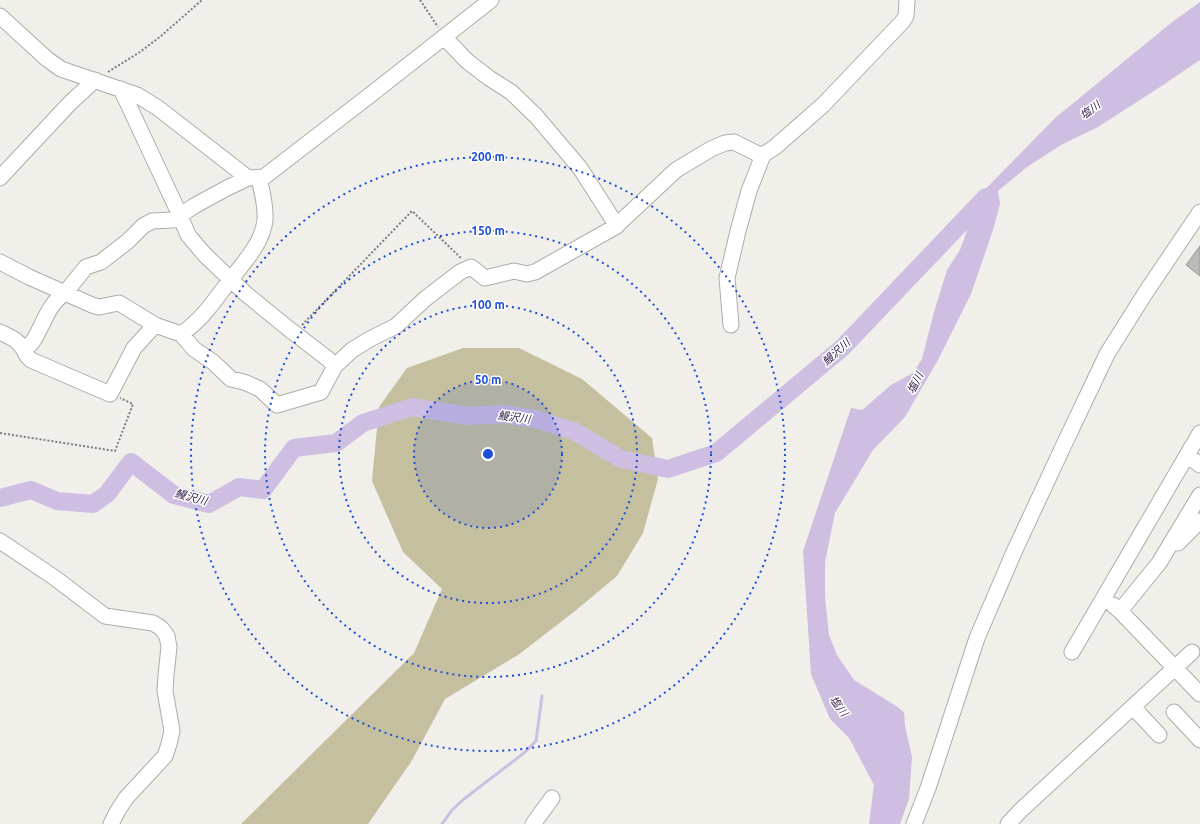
<svg xmlns="http://www.w3.org/2000/svg" width="1200" height="824" font-family="Ubuntu,'Noto Sans JP',sans-serif">
  <rect width="100%" height="100%" fill="#f0efea"/>
  <path fill="#c4bf9f" d="M 463,348 L 519,348 L 582,379 L 652,438 L 658,479 L 643,533 L 617,576 L 575,611 L 518,655 L 445,699 L 411,762 L 368,824 L 241,824 L 414,653 L 442,589 L 403,552 L 372,481 L 379,407 L 407,368 Z"/>
  <path fill="#cdbee2" d="M 1200,2 L 1200,60 L 1160,87 L 1098,127 L 1061,145 L 1027,167 L 998,191 L 1000,204 L 993,230 L 971,294 L 938,360 L 905,417 L 873,450 L 835,513 L 825,562 L 825,597 L 829,635 L 837,655 L 854,680 L 893,704 L 904,712 L 905,726 L 912,757 L 909,799 L 900,824 L 869,824 L 874,785 L 849,738 L 830,719 L 811,674 L 803,551 L 851,408 L 862,410 L 891,385 L 913,373 L 922,359 L 934,312 L 947,270 L 960,250 L 970,222 L 969,206 L 1055,118 L 1171,23 Z"/>
  <g fill="none" stroke-linecap="round" stroke-linejoin="round">
    <path stroke="#cdbee2" stroke-width="3" d="M 442,824 L 452,810 L 464,799 L 524,753 L 536,741 L 542,696"/>
    <path stroke="#cdbee2" stroke-width="18" d="M 0,498 L 31,490 L 57,501 L 93,504 L 107,494 L 131,462 L 174,495 L 209,504 L 239,487 L 263,490 L 294,448 L 336,443 L 363,423 L 412,407 L 467,416 L 502,414 L 535,419 L 574,431 L 621,459 L 668,469 L 716,453 L 842,348 L 986,197"/>
  </g>
  <path fill="#bbbbb5" stroke="#999893" d="M 1200,246 L 1200,276 L 1186,265 Z"/>
  <g fill="none" stroke-linecap="round" stroke-linejoin="round">
    <defs>
      <path id="minor" d="M 0,16 L 47,59 L 61,69 L 137,95 L 158,108 L 248,178
        M 444,37 L 467,61 L 489,78 L 511,92 L 536,116 L 580,168 L 617,226
        M 0,178 L 70,103 L 95,80
        M 0,262 L 29,277 L 92,305 L 99,307 L 119,303 L 155,325 L 181,334 L 194,349 L 213,362 L 231,379 L 244,382 L 260,389 L 277,405 L 321,392 L 335,366 L 328,359 L 289,329 L 246,294 L 205,255 L 188,235 L 178,211 L 121,89
        M 155,325 L 134,348 L 110,394 L 31,360 L 27,356 L 24,350 C 27,347 31,344 33,341 C 44,324 48,304 65,293 L 86,267 L 101,262 L 128,241 L 143,226 L 152,221 L 173,220 L 194,206 L 227,188 L 248,178 L 264,177 L 374,92 L 491,0
        M 731,325 L 727,278 L 738,231 L 749,191 L 763,155
        M 0,332 C 12,338 17,339 24,350
        M 181,334 C 202,320 215,300 230,280 C 243,264 263,242 265,220 C 266,206 262,191 259,178
        M 335,366 L 352,350 L 370,339 L 396,326 L 425,299 L 460,272 L 471,267 L 485,278 L 514,271 L 527,274 L 535,272 L 615,227 L 676,170 L 711,149 L 725,143 L 734,142 L 756,153 L 763,155 L 775,147 L 823,105 L 903,21 L 906,16 L 907,0
        M 1187,455 L 1200,465
        M 0,541 L 55,578 L 105,616 L 153,623 L 161,628 L 167,636 L 169,647 L 166,675 L 165,691 L 172,731 L 169,744 L 165,756 L 126,798 L 117,812 L 111,824
        M 1178,543 L 1200,521
        M 1113,605 L 1120,611 L 1200,694
        M 1120,611 L 1159,563 L 1200,495
        M 1072,652 L 1200,433
        M 1133,707 L 1159,735
        M 1174,712 L 1200,740
        M 533,824 L 552,798
        M 914,824 L 928,788 L 977,638 L 1014,552 L 1061,451 L 1107,354 L 1146,292 L 1200,212
        M 1008,824 L 1020,811 L 1192,652"/>
    </defs>
    <use href="#minor" stroke="#adada7" stroke-width="17"/>
    <path stroke="#7e7d7a" stroke-width="2" stroke-dasharray="2 2" stroke-linecap="butt" d="M 420,0 L 438,27
      M 108,72 L 140,52 L 161,36 L 202,0
      M 302,325 L 412,211 L 462,259
      M 0,433 L 115,451 L 133,404 L 120,398"/>
    <use href="#minor" stroke="#fff" stroke-width="15"/>
  </g>
  <circle cx="488" cy="454" r="74" fill="#1d4ed8" fill-opacity=".12"/>
  <g fill="none" stroke="#1d4ed8" stroke-width="2" stroke-dasharray="2 4">
    <circle cx="488" cy="454" r="74"/>
    <circle cx="488" cy="454" r="149"/>
    <circle cx="488" cy="454" r="223"/>
    <circle cx="488" cy="454" r="297"/>
  </g>
  <g text-anchor="middle" dominant-baseline="central" stroke-width="3" stroke-linejoin="round" paint-order="stroke">
    <g font-size="11" font-style="italic" fill="#3b2553" stroke="#fffffe">
      <text transform="translate(1090 110) rotate(-36)">塩川</text>
      <text transform="translate(836 352) rotate(-42)">鰻沢川</text>
      <text transform="translate(915 383) rotate(-63)">塩川</text>
      <text transform="translate(514 417) rotate(7)">鰻沢川</text>
      <text transform="translate(191 497) rotate(15)">鰻沢川</text>
      <text transform="translate(839 706) rotate(53)">塩川</text>
    </g>
  </g>
  <circle cx="488" cy="454" r="6" fill="#1d4ed8" stroke="#fffffe" stroke-width="2"/>
  <g font-size="12" text-anchor="middle" font-weight="bold" fill="#1d4ed8" stroke="#fffffe" stroke-width="3" stroke-linejoin="round" paint-order="stroke">
    <text x="488" y="161">200 m</text>
    <text x="488" y="235">150 m</text>
    <text x="488" y="309">100 m</text>
    <text x="488" y="384">50 m</text>
  </g>
</svg>
